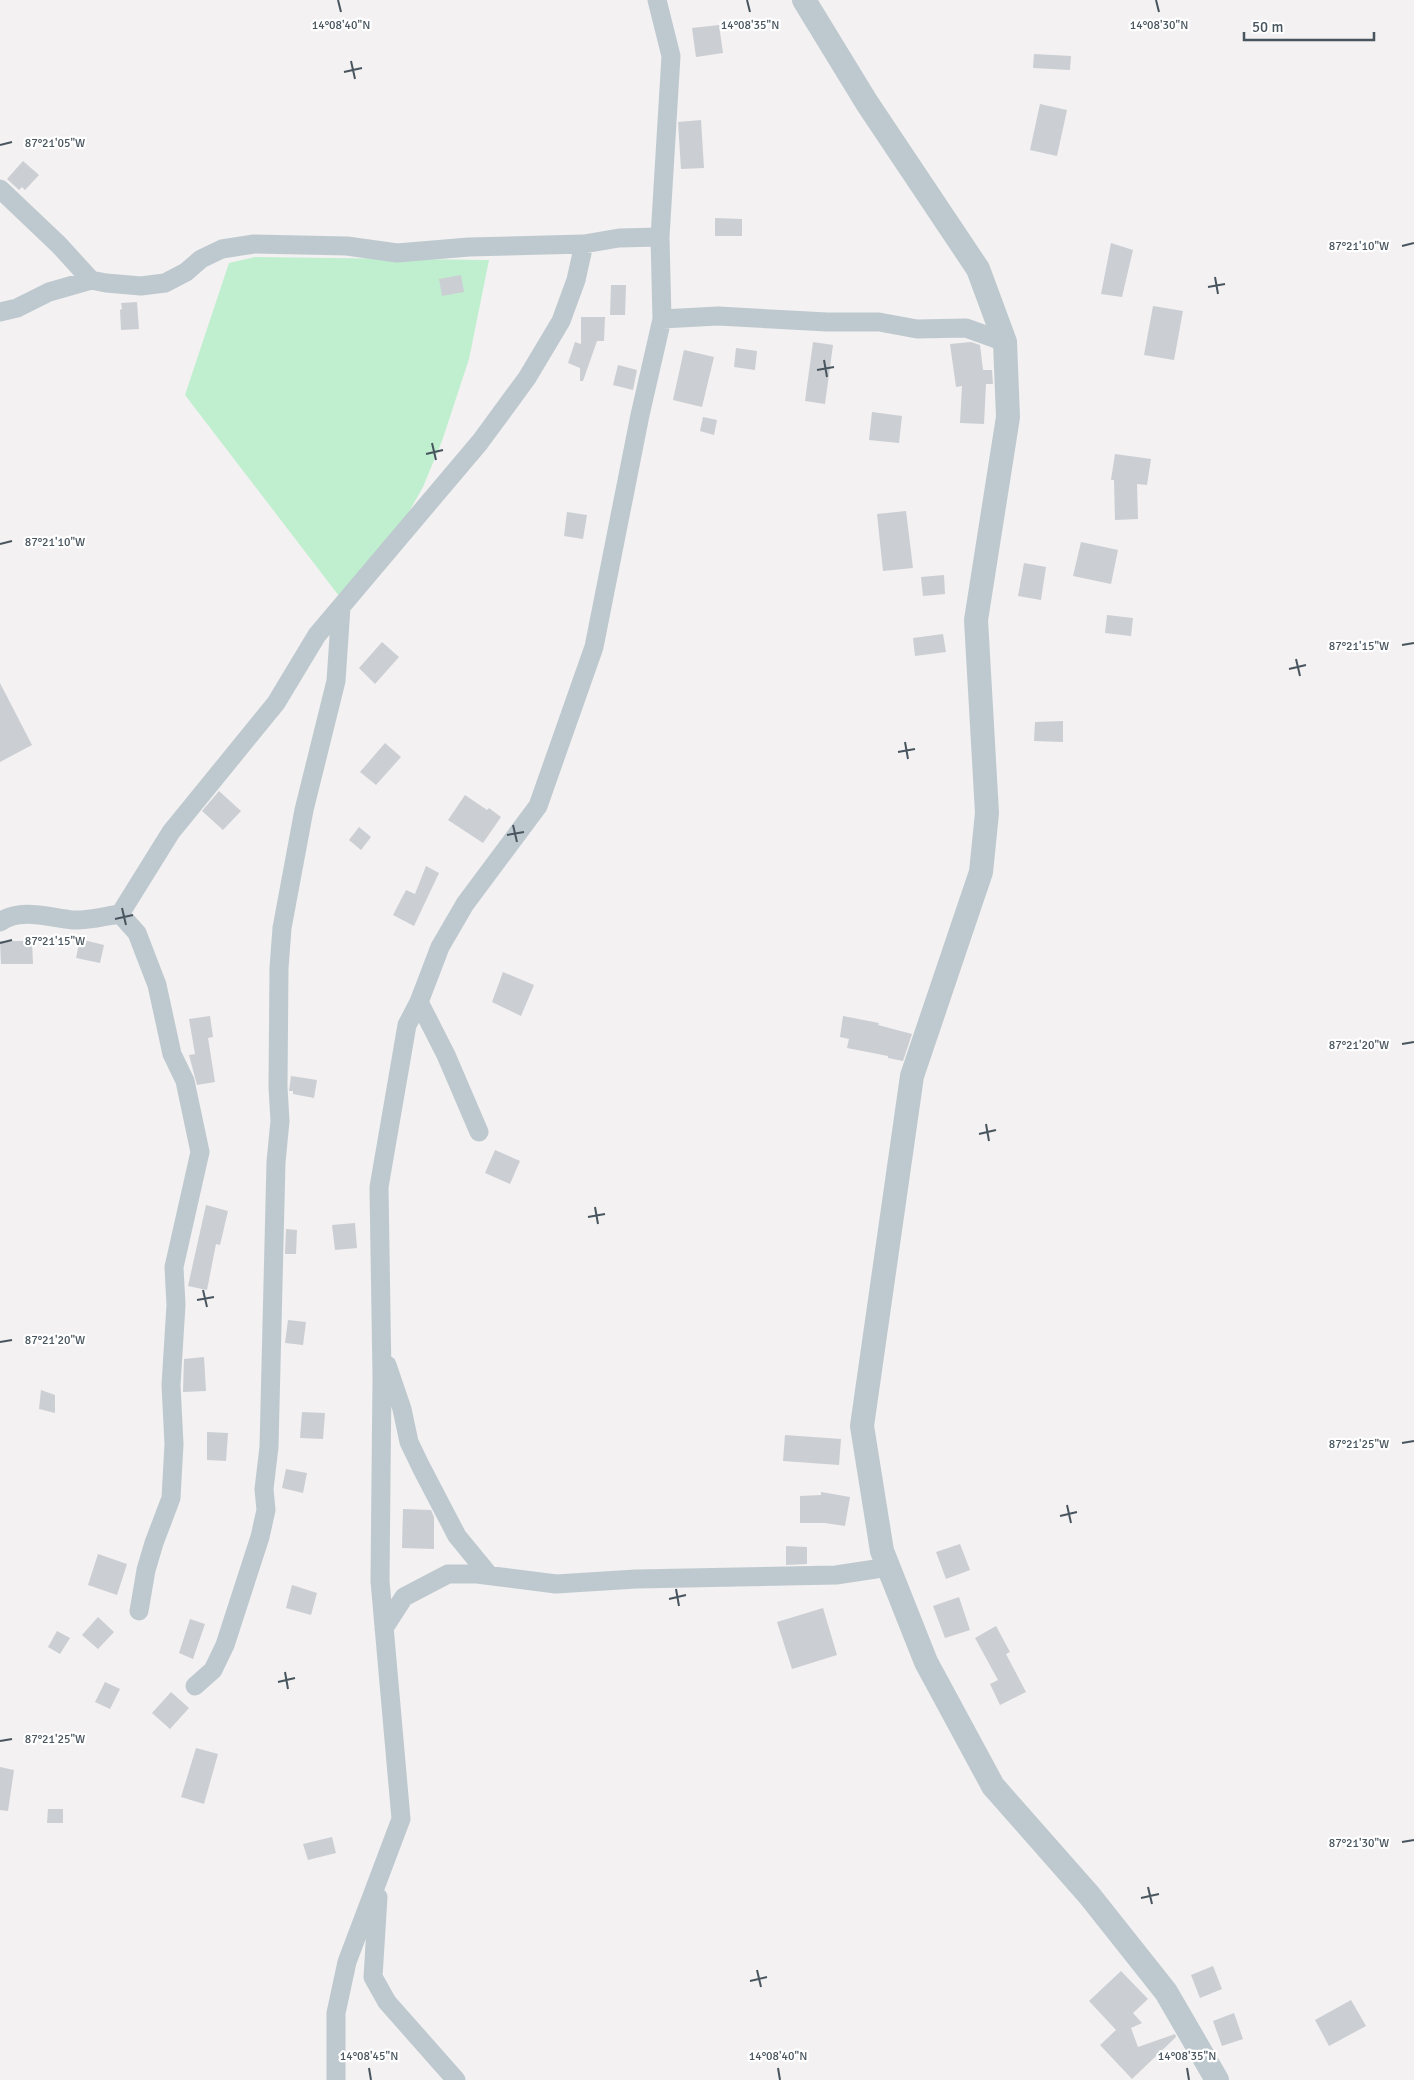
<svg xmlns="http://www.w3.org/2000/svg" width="1414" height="2080" font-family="Signika,sans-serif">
  <rect width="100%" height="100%" fill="#f3f1f1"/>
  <path fill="#c0efd0" d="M 255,257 L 489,260 L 469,359 L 442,441 L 423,487 L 406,517 L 339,596 L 185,395 L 229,263 Z"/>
  <path fill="#cbced3" d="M 719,25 L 723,53 L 696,57 L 692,28 Z
    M 1034,54 L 1071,56 L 1070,70 L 1033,68 Z
    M 1040,104 L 1067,110 L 1057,156 L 1030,150 Z
    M 701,120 L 704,168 L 681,169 L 678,122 Z
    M 23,161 L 39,175 L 25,190 L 22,187 L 19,190 L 7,179 Z
    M 715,218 L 742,219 L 742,236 L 715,236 Z
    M 1111,243 L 1133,250 L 1122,297 L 1101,294 Z
    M 461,275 L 464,292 L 442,296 L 439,279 Z
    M 611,285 L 626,285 L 625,315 L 610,315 Z
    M 137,302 L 139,329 L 121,330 L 120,310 L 122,309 L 121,303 Z
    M 1153,306 L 1183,311 L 1174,360 L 1144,355 Z
    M 581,317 L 605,317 L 604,341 L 597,341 L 583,381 L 580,381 L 580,368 L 568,363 L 575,342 L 581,344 Z
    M 813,342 L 833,345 L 825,404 L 805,401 Z
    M 971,342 L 980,345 L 983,370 L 992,370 L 993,384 L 986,384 L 984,424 L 960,423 L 962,386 L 956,387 L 950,344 Z
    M 736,348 L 757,351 L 755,370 L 734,367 Z
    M 684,350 L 714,357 L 702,407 L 673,400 Z
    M 618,365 L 637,370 L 633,390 L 613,385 Z
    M 872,412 L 902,416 L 899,443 L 869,440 Z
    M 703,417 L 717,420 L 714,435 L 700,431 Z
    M 1115,454 L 1151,459 L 1147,485 L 1137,484 L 1138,519 L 1115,520 L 1114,480 L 1111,480 Z
    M 906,511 L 913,568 L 883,571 L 877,514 Z
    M 567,512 L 587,515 L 583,539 L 564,536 Z
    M 1081,542 L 1118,550 L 1111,584 L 1073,576 Z
    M 1024,563 L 1046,567 L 1041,600 L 1018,596 Z
    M 944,575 L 945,594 L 923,596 L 921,577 Z
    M 1107,615 L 1133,618 L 1131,636 L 1105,633 Z
    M 943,634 L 946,652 L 915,656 L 913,638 Z
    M 382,642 L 399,657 L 375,684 L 359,668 Z
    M 0,683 L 32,745 L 0,762 Z
    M 1063,721 L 1063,742 L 1034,741 L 1035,722 Z
    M 385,743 L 401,757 L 376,785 L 360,772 Z
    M 219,791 L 241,811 L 223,830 L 202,811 Z
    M 465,795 L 487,810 L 489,808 L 501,817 L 483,843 L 448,820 Z
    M 359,827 L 371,837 L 361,850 L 349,840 Z
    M 426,866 L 439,873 L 414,926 L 393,915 L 406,890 L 415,894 Z
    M 80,939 L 104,945 L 100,963 L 76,958 Z
    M 0,941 L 32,941 L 33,964 L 1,964 Z
    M 503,972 L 534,985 L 521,1016 L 492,1002 Z
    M 210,1016 L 213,1037 L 208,1038 L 215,1082 L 197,1085 L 189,1055 L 195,1054 L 189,1019 Z
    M 843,1016 L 879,1023 L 878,1025 L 912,1034 L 903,1061 L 888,1058 L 888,1056 L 847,1048 L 849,1039 L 840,1037 Z
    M 291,1076 L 317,1080 L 314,1098 L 293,1094 L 293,1091 L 289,1091 Z
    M 495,1150 L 520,1161 L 510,1184 L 485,1173 Z
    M 206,1205 L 228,1211 L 220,1245 L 216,1244 L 207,1290 L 188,1286 Z
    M 355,1223 L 357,1248 L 335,1250 L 332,1225 Z
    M 286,1229 L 297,1230 L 296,1254 L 285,1254 Z
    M 288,1320 L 306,1322 L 303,1345 L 285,1343 Z
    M 204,1357 L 206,1391 L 183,1392 L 184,1359 Z
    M 41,1390 L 55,1395 L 55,1413 L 39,1409 Z
    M 302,1412 L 325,1413 L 323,1439 L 300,1438 Z
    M 207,1432 L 228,1433 L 226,1461 L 207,1460 Z
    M 785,1435 L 841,1439 L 839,1465 L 783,1461 Z
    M 286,1469 L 307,1473 L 303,1493 L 282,1488 Z
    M 821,1492 L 850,1497 L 845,1526 L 825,1523 L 800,1523 L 800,1496 L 821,1495 Z
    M 403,1509 L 431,1510 L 434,1517 L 434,1549 L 402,1548 Z
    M 960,1544 L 970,1570 L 946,1579 L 936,1552 Z
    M 786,1546 L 807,1547 L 807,1564 L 786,1565 Z
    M 98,1554 L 127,1564 L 117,1595 L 88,1585 Z
    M 292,1585 L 317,1593 L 311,1615 L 286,1608 Z
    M 959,1597 L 970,1630 L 945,1638 L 933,1606 Z
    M 823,1608 L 837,1655 L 792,1669 L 777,1622 Z
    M 98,1617 L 114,1632 L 98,1649 L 82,1635 Z
    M 190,1619 L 205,1624 L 193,1659 L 179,1653 Z
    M 996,1626 L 1010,1652 L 1006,1654 L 1026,1692 L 1000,1705 L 990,1684 L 998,1680 L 975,1638 Z
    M 57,1631 L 70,1638 L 60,1654 L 48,1647 Z
    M 105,1682 L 120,1689 L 110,1709 L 95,1702 Z
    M 171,1692 L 189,1708 L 170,1729 L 152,1713 Z
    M 196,1748 L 218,1754 L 204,1804 L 181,1797 Z
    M 0,1767 L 14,1770 L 8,1811 L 0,1810 Z
    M 48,1809 L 63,1809 L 63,1823 L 47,1823 Z
    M 332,1837 L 336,1853 L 308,1860 L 303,1844 Z
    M 1213,1966 L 1222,1989 L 1200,1998 L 1191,1975 Z
    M 1121,1971 L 1148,1999 L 1133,2013 L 1142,2023 L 1131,2028 L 1138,2047 L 1175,2034 L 1176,2037 L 1132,2079 L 1100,2045 L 1116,2030 L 1089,2001 Z
    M 1351,2000 L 1366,2026 L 1329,2046 L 1315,2020 Z
    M 1234,2013 L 1243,2039 L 1222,2046 L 1213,2021 Z"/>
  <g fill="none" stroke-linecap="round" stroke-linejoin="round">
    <path stroke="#bec9cf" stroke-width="19" d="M 0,189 L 59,245 L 91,280 L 106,283 L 141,286 L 165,283 L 186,272 L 201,259 L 222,249 L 254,244 L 347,246 L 397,253 L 469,247 L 584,244
      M 0,312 L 17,308 L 49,292 L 91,280
      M 662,319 L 718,316 L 827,322 L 879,322 L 917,329 L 966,328 L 1005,342
      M 0,922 C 21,907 50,918 73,920 C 88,921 105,916 120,914
      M 419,1002 L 446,1055 L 479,1132
      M 387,1365 L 402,1409 L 409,1442 L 421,1467 L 457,1536 L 489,1575
      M 139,1611 L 146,1570 L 154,1543 L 171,1498 L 174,1444 L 171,1385 L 176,1305 L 174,1267 L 200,1152 L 185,1081 L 172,1054 L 157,985 L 137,933 L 120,914 L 171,832 L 276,703 L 317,635 L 480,442 L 527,378 L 561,321 L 576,280 L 584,244 L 619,238 L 660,237
      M 384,1628 L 404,1597 L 448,1574 L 477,1574 L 556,1584 L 636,1579 L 836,1575 L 889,1567
      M 195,1686 L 213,1670 L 225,1645 L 260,1537 L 266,1510 L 264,1489 L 269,1447 L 276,1162 L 280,1121 L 278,1087 L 279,968 L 282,928 L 304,810 L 336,681 L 341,607
      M 378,1897 L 373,1977 L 387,2002 L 456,2080
      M 336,2080 L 336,2013 L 347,1962 L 401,1819 L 380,1581 L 382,1377 L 379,1187 L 407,1025 L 419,1002 L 440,947 L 465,904 L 538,806 L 594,647 L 640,415 L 662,319 L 660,237 L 671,56 L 657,0"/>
    <path stroke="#bec9cf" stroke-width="24" d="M 804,0 L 867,103 L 978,269 L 1005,342 L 1008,417 L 976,620 L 987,813 L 981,872 L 912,1076 L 862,1426 L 882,1551 L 926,1662 L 993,1786 L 1089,1895 L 1166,1992 L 1217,2080"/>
  </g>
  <path fill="none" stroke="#48555e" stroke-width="2" d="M 338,0 L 341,12M 747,0 L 750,12M 1156,0 L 1159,12M 351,61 L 355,79M 344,72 L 362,68M 0,145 L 12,142M 1402,246 L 1414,243M 1215,277 L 1218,294M 1208,287 L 1225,284M 824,360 L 827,377M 817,370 L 834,367M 432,443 L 436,460M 426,454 L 443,450M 0,544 L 12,541M 1402,645 L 1414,643M 1296,659 L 1300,676M 1289,669 L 1306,665M 905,742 L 908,759M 898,752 L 915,749M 513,825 L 517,842M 507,835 L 524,832M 122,908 L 126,925M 115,919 L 133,915M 0,943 L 12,940M 1402,1044 L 1414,1042M 986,1124 L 989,1141M 979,1134 L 996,1130M 595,1207 L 598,1224M 588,1217 L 605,1214M 203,1290 L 207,1307M 197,1300 L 214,1297M 0,1342 L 12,1340M 1402,1443 L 1414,1441M 1067,1505 L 1071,1523M 1060,1516 L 1077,1512M 676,1589 L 679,1606M 669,1599 L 686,1595M 285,1672 L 288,1689M 278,1682 L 295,1678M 0,1741 L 12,1739M 1402,1842 L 1414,1840M 1148,1887 L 1152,1904M 1141,1898 L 1159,1894M 757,1970 L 761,1987M 750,1981 L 767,1977M 369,2068 L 371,2080M 778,2068 L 780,2080M 1187,2068 L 1189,2080"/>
  <g font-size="12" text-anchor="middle" fill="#48555e" stroke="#fff" stroke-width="4.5" stroke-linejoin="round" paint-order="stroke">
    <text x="341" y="29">14°08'40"N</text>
    <text x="750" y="29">14°08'35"N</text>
    <text x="1159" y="29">14°08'30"N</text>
    <text x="55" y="147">87°21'05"W</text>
    <text x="1359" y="250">87°21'10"W</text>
    <text x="55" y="546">87°21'10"W</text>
    <text x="1359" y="650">87°21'15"W</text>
    <text x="55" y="945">87°21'15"W</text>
    <text x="1359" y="1049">87°21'20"W</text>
    <text x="55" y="1344">87°21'20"W</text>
    <text x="1359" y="1448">87°21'25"W</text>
    <text x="55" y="1743">87°21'25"W</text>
    <text x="1359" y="1847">87°21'30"W</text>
    <text x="369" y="2060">14°08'45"N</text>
    <text x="778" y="2060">14°08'40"N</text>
    <text x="1187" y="2060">14°08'35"N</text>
  </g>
  <path d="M1244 32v8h130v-8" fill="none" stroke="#48555e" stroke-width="2.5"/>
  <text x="1252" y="32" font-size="15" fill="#48555e" stroke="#ffffff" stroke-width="4" paint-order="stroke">50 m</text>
</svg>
